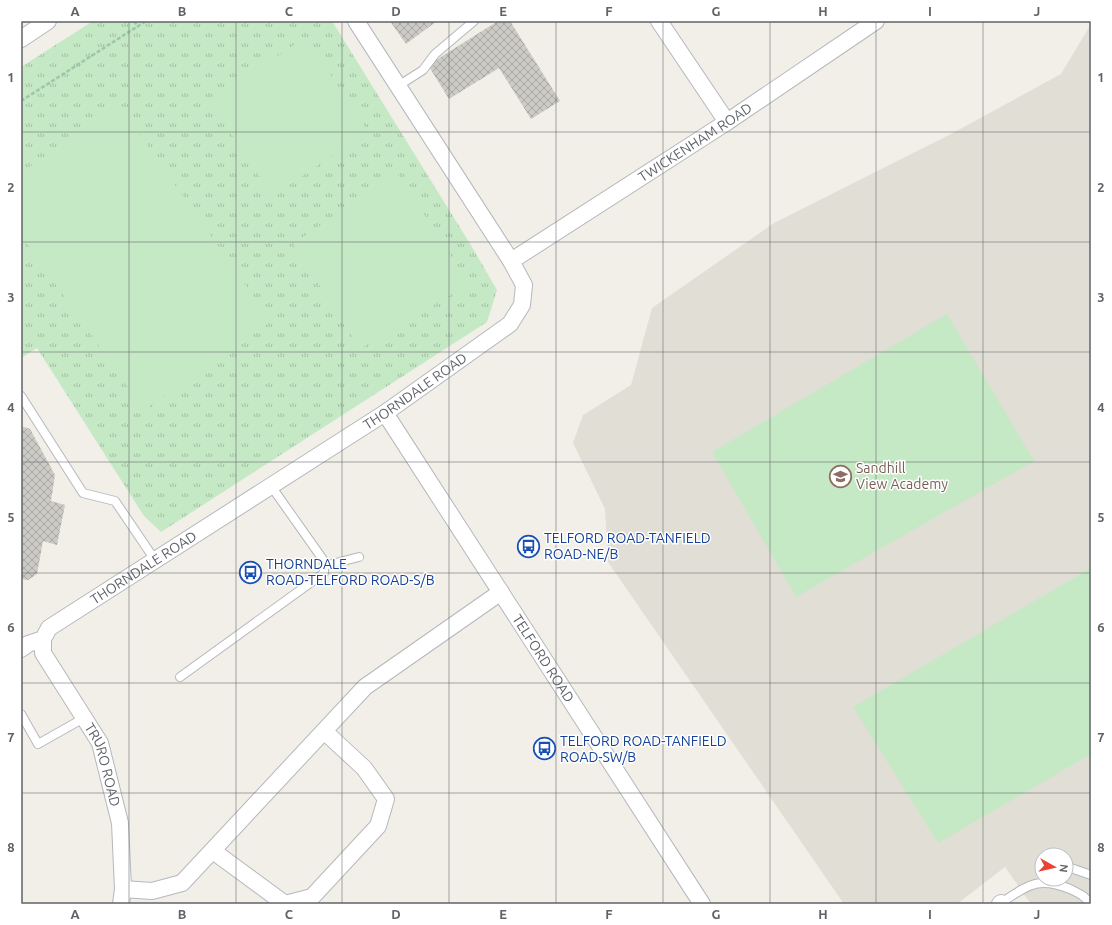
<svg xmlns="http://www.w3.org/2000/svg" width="1112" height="925" font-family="Ubuntu,sans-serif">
  <defs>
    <pattern id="grass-tufts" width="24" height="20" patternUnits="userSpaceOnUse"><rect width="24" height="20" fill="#c5e8c5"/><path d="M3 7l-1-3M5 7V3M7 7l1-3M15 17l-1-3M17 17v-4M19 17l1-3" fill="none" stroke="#a3c0a4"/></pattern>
    <pattern id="building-cross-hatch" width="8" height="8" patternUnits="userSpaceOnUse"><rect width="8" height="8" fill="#cccac5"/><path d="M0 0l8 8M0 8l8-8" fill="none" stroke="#a9a8a4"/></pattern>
  </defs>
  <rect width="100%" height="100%" fill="#f1efe8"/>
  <path fill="#e1ded6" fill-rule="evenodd" d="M 1091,24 L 1091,904 L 1031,904 L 1005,867 L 957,904 L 844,904 L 608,562 L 605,509 L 573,443 L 583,415 L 631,385 L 652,308 L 774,223 L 951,134 L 1061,74 ZM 1042,855 L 1066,855 L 1066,879 L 1042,879 Z"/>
  <path fill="url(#grass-tufts)" d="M 93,21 L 332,21 L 472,247 L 497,290 L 487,322 L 161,532 L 144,516 L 37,348 L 21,358 L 21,67 Z"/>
  <path fill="#c5e8c5" d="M 306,37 L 368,132 L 272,196 L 210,101 Z
    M 118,104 L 271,321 L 144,410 L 21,235 L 21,173 Z
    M 397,173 L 469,284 L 360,349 L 293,244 Z
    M 947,314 L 1034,461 L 796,597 L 712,452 Z
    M 1091,568 L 1091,754 L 938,843 L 853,707 Z"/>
  <path fill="url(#building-cross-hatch)" d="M 390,21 L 437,21 L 406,44 Z
    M 498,21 L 510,21 L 560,101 L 531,119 L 499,68 L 449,99 L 428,65 Z
    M 21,426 L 30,429 L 55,475 L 51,501 L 65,505 L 57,545 L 43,541 L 37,574 L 28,580 L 21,579 Z"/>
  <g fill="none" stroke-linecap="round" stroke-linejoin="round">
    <defs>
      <path id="lane" d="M 398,86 L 423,70 L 435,54 L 474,21
        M 21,396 L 83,493 L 115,501 L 155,560
        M 324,566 L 359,557
        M 180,677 L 324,573 L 324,561 L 271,486
        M 21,714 L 38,744 L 84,718
        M 1066,868 L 1068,867 L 1091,875
        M 1001,903 C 1028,885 1038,876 1070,889 C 1078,893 1086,896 1090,904"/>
      <g id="street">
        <path d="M 659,21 L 727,122"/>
        <path d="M 21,39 L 48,21"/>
        <path id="s1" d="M 511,261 L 727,122 L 876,21"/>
        <path id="s2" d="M 385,413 L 702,904"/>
        <path id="s3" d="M 43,639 L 43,653 L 100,743 L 120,823 L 123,889 L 121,904"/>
        <path id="s4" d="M 21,649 L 28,644 L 43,639 L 49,628 L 385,413 L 510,324 L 522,305 L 524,285 L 511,261 L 356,21"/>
        <path d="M 213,851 L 285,904 L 312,897 L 378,826 L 386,799 L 364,768 L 325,732"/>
        <path d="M 123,889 L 152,891 L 182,883 L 365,687 L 501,592"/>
        <path d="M 1000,904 L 1001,903"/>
      </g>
    </defs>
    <use href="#lane" stroke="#b5b8bc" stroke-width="10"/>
    <use href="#street" stroke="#b5b8bc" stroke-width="18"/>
    <path stroke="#9cc7a9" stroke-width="2.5" stroke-dasharray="4 2" stroke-linecap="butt" d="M 134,21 L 138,27
      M 21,101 L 146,21"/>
    <use href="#lane" stroke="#fff" stroke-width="8"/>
    <use href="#street" stroke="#fff" stroke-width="16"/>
  </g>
  <path fill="none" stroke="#5f6368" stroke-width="1" stroke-opacity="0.55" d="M 129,21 L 129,904M 236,21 L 236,904M 342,21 L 342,904M 449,21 L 449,904M 556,21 L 556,904M 663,21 L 663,904M 770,21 L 770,904M 876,21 L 876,904M 983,21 L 983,904M 21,132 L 1091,132M 21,242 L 1091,242M 21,352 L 1091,352M 21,462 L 1091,462M 21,573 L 1091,573M 21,683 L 1091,683M 21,793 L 1091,793"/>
  <defs>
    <symbol id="school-ring" viewBox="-11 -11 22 22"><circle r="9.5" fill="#fff" stroke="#8d6e63" stroke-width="1.5"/><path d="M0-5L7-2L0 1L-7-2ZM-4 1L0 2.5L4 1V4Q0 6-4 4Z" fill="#8d6e63"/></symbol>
    <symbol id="bus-ring" viewBox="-11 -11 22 22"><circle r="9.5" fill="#fff" stroke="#1a4fb4" stroke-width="1.5"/><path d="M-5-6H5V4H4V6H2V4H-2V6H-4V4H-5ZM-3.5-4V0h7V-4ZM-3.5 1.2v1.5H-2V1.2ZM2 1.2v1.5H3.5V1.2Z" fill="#1a4fb4"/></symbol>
  </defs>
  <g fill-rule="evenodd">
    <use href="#school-ring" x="828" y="464" width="25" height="25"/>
    <use href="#bus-ring" x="516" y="534" width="25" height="25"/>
    <use href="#bus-ring" x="238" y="560" width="25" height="25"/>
    <use href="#bus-ring" x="532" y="736" width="25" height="25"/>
  </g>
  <g text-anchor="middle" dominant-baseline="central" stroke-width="3" stroke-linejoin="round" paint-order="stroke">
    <g font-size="14" fill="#5f6368" stroke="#fff">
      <text stroke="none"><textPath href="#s1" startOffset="219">TWICKENHAM ROAD</textPath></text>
      <text stroke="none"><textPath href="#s4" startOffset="473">THORNDALE ROAD</textPath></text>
      <text stroke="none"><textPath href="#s4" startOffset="149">THORNDALE ROAD</textPath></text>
      <text stroke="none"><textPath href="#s2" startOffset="292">TELFORD ROAD</textPath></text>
      <text stroke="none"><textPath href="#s3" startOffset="142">TRURO ROAD</textPath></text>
    </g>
    <g font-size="14" fill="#785e54" stroke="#fff" text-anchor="start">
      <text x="856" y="468">Sandhill<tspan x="856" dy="16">View Academy</tspan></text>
    </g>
    <g font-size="14" fill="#164399" stroke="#fff" text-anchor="start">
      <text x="544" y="538">TELFORD ROAD-TANFIELD<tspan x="544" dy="16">ROAD-NE/B</tspan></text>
      <text x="266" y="564">THORNDALE<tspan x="266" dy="16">ROAD-TELFORD ROAD-S/B</tspan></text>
      <text x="560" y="741">TELFORD ROAD-TANFIELD<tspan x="560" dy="16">ROAD-SW/B</tspan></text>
    </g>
  </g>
  <rect width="1112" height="925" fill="none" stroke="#ffffff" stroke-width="44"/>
  <g transform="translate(1054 867) rotate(98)"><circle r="19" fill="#ffffff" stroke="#bfc1c3"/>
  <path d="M0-3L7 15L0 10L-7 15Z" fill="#ea4335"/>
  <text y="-6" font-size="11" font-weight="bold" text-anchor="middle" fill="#5f6368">N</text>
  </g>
  <rect x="22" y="22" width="1068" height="881" fill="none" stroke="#5f6368" stroke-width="1.5"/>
  <g font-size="13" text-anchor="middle" font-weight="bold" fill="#5f6368">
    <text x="75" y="16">A</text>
    <text x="182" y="16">B</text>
    <text x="289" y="16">C</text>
    <text x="396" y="16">D</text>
    <text x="503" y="16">E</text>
    <text x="609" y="16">F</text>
    <text x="716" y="16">G</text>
    <text x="823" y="16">H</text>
    <text x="930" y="16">I</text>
    <text x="1037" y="16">J</text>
    <text x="11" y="82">1</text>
    <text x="1101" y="82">1</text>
    <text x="11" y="192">2</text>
    <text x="1101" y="192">2</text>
    <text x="11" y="302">3</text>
    <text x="1101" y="302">3</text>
    <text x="11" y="412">4</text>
    <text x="1101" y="412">4</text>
    <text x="11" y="522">5</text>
    <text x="1101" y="522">5</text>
    <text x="11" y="632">6</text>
    <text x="1101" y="632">6</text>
    <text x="11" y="742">7</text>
    <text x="1101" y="742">7</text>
    <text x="11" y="852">8</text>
    <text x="1101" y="852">8</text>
    <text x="75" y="919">A</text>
    <text x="182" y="919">B</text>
    <text x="289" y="919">C</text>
    <text x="396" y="919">D</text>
    <text x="503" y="919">E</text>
    <text x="609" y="919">F</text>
    <text x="716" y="919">G</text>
    <text x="823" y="919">H</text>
    <text x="930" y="919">I</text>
    <text x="1037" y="919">J</text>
  </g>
</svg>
